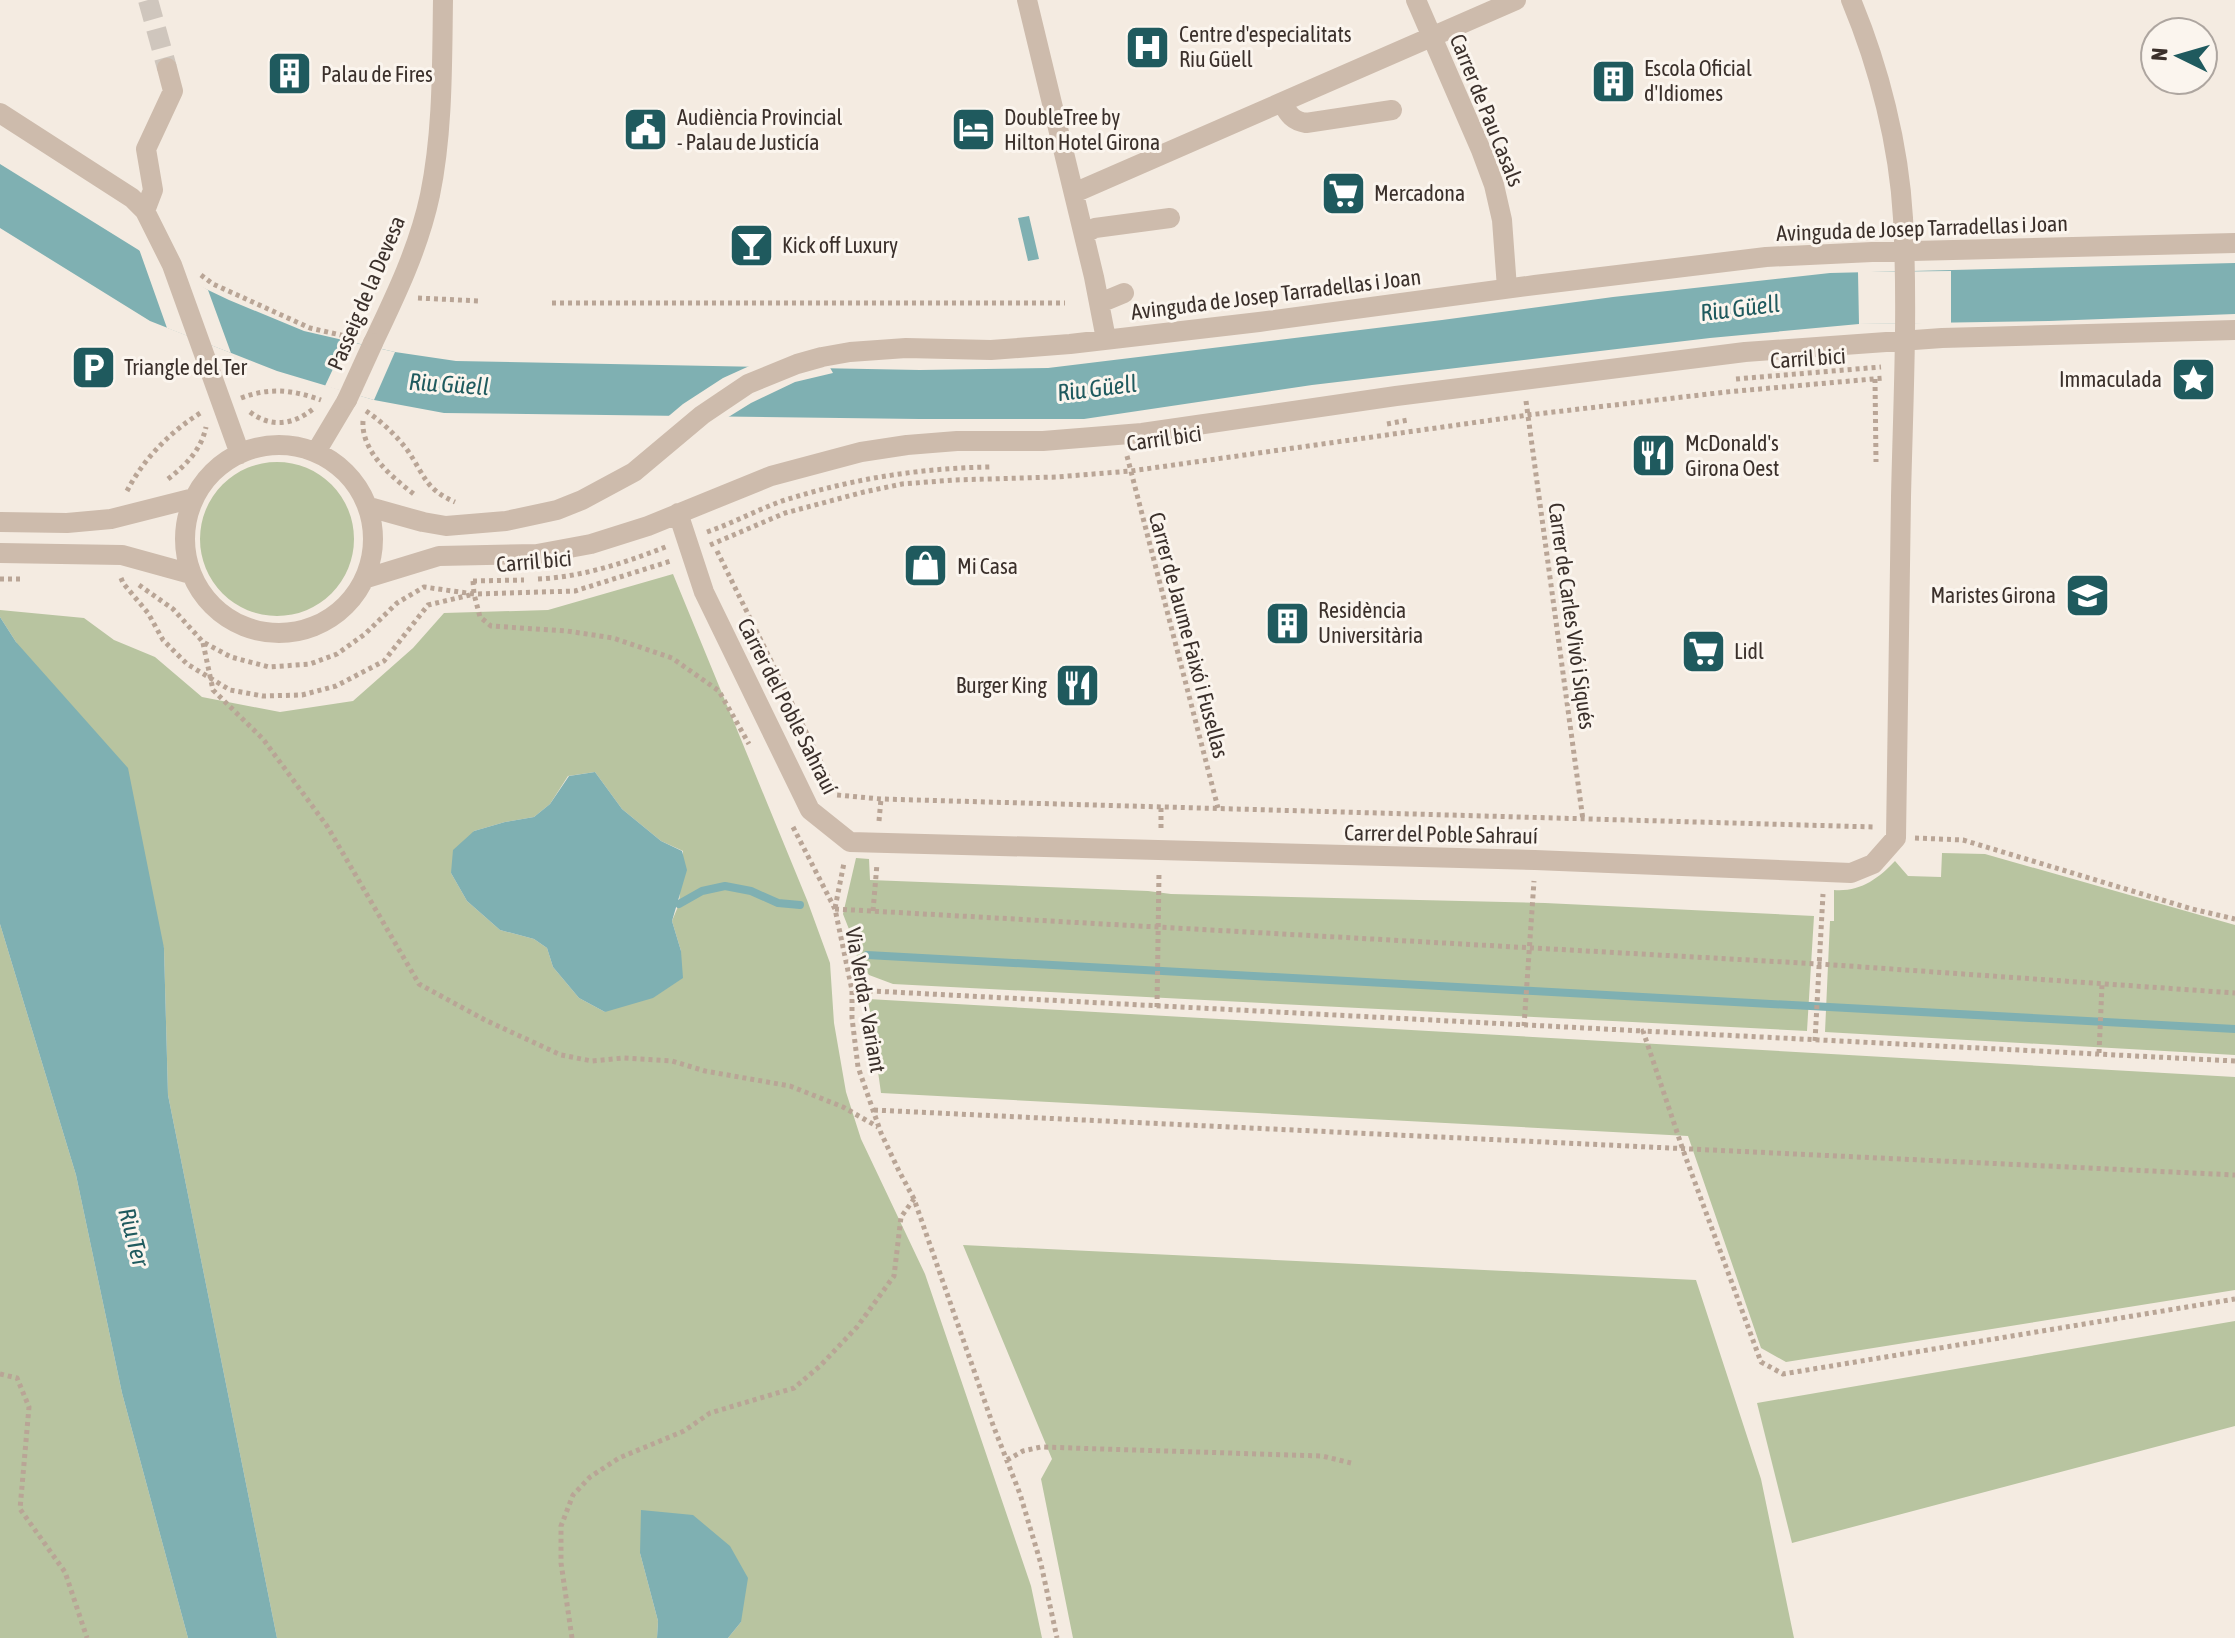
<svg xmlns="http://www.w3.org/2000/svg" width="2235" height="1638" font-family="'Asap Condensed',sans-serif">
  <rect width="100%" height="100%" fill="#f4ebe1"/>
  <path fill="#b8c4a0" fill-rule="evenodd" d="M200 539a77 77 0 1 1 154 0a77 77 0 1 1-154 0Z
    M 673,574 L 807,900 L 830,963 L 834,1023 L 846,1092 L 861,1139 L 925,1274 L 1031,1586 L 1042,1638 L 728,1638 L 741,1622 L 640,1553 L 658,1621 L 657,1638 L 277,1638 L 168,1095 L 164,948 L 16,642 L 0,617 L 0,610 L 84,618 L 114,640 L 155,657 L 202,697 L 280,712 L 353,701 L 413,648 L 444,613 L 548,610 ZM 595,772 L 622,809 L 661,841 L 683,851 L 679,904 L 672,921 L 681,951 L 605,1012 L 579,998 L 553,967 L 547,948 L 534,939 L 500,930 L 467,901 L 451,873 L 474,831 L 505,822 L 534,817 L 550,804 L 568,776 Z
    M 1942,853 L 1985,854 L 2235,925 L 2235,1055 L 1825,1032 L 1830,921 L 1834,921 L 1834,890 C 1860,892 1878,879 1895,861 L 1908,876 L 1941,877 Z
    M 856,858 L 869,859 L 870,880 L 1148,891 L 1171,894 L 1545,903 L 1814,916 L 1807,1031 L 893,984 L 869,975 L 857,958 L 856,947 L 843,914 Z
    M 0,924 L 76,1175 L 122,1393 L 188,1638 L 0,1638 Z
    M 868,999 L 2235,1077 L 2235,1290 L 1786,1362 L 1761,1348 L 1688,1136 L 881,1093 Z
    M 963,1245 L 1696,1280 L 1761,1479 L 1794,1638 L 1073,1638 L 1041,1479 L 1052,1459 Z
    M 2235,1321 L 2235,1426 L 1792,1543 L 1757,1403 Z"/>
  <path fill="#7fb0b2" d="M 0,164 L 187,280 L 229,300 L 304,331 L 395,352 L 456,361 L 920,370 L 1048,368 L 1442,320 L 1613,297 L 1830,273 L 2235,263 L 2235,314 L 2049,321 L 1859,324 L 1710,338 L 1312,385 L 1084,419 L 919,419 L 444,413 L 374,400 L 277,371 L 150,321 L 0,228 Z
    M 1029,216 L 1039,259 L 1028,261 L 1018,218 Z
    M 0,617 L 16,642 L 128,768 L 164,948 L 168,1095 L 277,1638 L 188,1638 L 122,1393 L 76,1175 L 0,924 Z
    M 595,772 L 622,809 L 661,841 L 682,851 L 687,870 L 672,921 L 681,951 L 683,978 L 653,998 L 605,1012 L 579,998 L 553,967 L 547,948 L 534,939 L 500,930 L 467,901 L 451,873 L 453,850 L 474,831 L 505,822 L 534,817 L 550,804 L 569,776 Z
    M 641,1510 L 693,1515 L 730,1546 L 748,1578 L 741,1622 L 728,1638 L 657,1638 L 658,1621 L 640,1553 Z"/>
  <path fill="#f4ebe1" d="M 139,249 L 208,290 L 231,353 L 167,328 Z
    M 1951,271 L 1951,323 L 1859,324 L 1858,272 Z
    M 346,341 L 395,352 L 374,400 L 325,386 Z
    M 756,363 L 828,364 L 833,373 L 795,382 L 751,403 L 722,421 L 664,420 L 683,404 L 723,378 Z"/>
  <g fill="none" stroke-linecap="round" stroke-linejoin="round">
    <path stroke="#7fb0b2" stroke-width="8" d="M 679,904 L 702,891 L 725,886 L 751,891 L 778,903 L 800,905
      M 867,955 L 2235,1029"/>
    <path stroke="#cfc6bd" stroke-width="20" stroke-dasharray="20 10" stroke-linecap="butt" d="M 148,0 L 167,68"/>
    <path stroke="#b9a596" stroke-width="5" stroke-dasharray="4 4" stroke-linecap="butt" d="M 201,275 L 213,284 L 310,328 L 354,338
      M 418,298 L 480,301
      M 552,303 L 1065,303
      M 1736,379 L 1881,367
      M 1875,379 L 1876,462
      M 241,398 C 270,387 293,390 321,400
      M 1526,401 L 1583,820
      M 366,411 C 381,421 397,436 408,451 C 425,476 425,489 455,502
      M 250,412 C 271,428 293,425 313,409
      M 363,421 C 361,452 393,478 415,495
      M 1387,424 L 1408,420
      M 1127,456 L 1218,808
      M 168,479 C 186,465 201,450 206,427
      M 127,491 C 144,458 171,431 202,412
      M 707,532 C 733,523 757,510 782,501 C 851,479 919,468 991,467
      M 710,545 L 785,513 L 864,492 L 902,484 L 954,480 L 1056,477 L 1131,471 L 1528,415 L 1726,392 L 1884,378
      M 717,551 L 837,795 L 881,799 L 1874,827
      M 121,578 L 123,583 L 148,613 L 163,640 L 187,664 L 230,690 L 263,696 L 302,695 L 336,686 L 384,661 L 428,605 L 470,595
      M 0,579 L 23,579
      M 538,579 C 583,577 627,562 668,546
      M 473,581 L 524,580
      M 473,581 L 474,594 L 480,617 L 491,626 L 567,631 L 613,638 L 672,658 L 719,691 L 749,744
      M 139,585 L 173,609 L 203,642 L 231,657 L 269,667 L 310,664 L 337,654 L 365,634 L 397,603 L 424,587 L 474,594 L 575,591 L 671,561
      M 203,643 L 213,690 L 263,739 L 327,826 L 419,984 L 485,1020 L 561,1055 L 592,1061 L 623,1058 L 672,1061 L 705,1071 L 790,1086 L 843,1107 L 878,1127
      M 879,821 L 881,799
      M 793,827 L 835,909 L 852,990 L 852,1018 L 858,1067 L 881,1133 L 899,1171 L 914,1199 L 993,1425 L 1020,1494 L 1041,1564 L 1057,1638
      M 1161,828 L 1161,806
      M 1915,838 L 1963,840 L 2192,909 L 2235,919
      M 835,908 L 844,863
      M 835,909 L 1820,964 L 2235,993
      M 873,911 L 877,864
      M 853,990 L 1643,1031
      M 1157,1007 L 1159,872
      M 1524,1026 L 1534,881
      M 1815,1041 L 1823,894
      M 2099,1053 L 2102,985
      M 2235,1061 L 1643,1031 L 1683,1150 L 1761,1362 L 1783,1374 L 2235,1299
      M 874,1110 L 2235,1175
      M 0,1374 L 17,1378 L 29,1407 L 20,1509 L 65,1572 L 87,1638
      M 1007,1460 L 1023,1451 L 1041,1447 L 1322,1456 L 1351,1463
      M 572,1638 L 561,1563 L 561,1526 L 573,1495 L 590,1477 L 619,1458 L 684,1431 L 710,1413 L 794,1388 L 820,1366 L 857,1327 L 894,1276 L 901,1217 L 914,1199"/>
    <path stroke="#cdbbac" stroke-width="20" d="M 1027,0 L 1094,277 L 1106,339
      M 1416,0 L 1481,150 L 1494,185 L 1502,220 L 1507,288
      M 1282,103 C 1289,115 1293,121 1306,123 L 1392,110
      M 0,113 L 132,198 L 145,211 L 172,265 L 240,454
      M 1074,193 L 1516,0
      M 145,211 L 153,190 L 146,149 L 173,91 L 167,68
      M 1084,234 L 1095,228 L 1170,218
      M 1100,303 L 1124,293
      M 373,343 C 396,295 419,247 430,195 C 443,132 442,64 443,0
      M185 539a94 94 0 1 1 188 0a94 94 0 1 1-188 0Z
      M 316,452 L 347,400
      M 369,507 L 423,522 L 446,526 L 506,521 L 557,510 L 582,500 L 634,472 L 702,415 L 748,384 L 797,364 L 822,357 L 850,352 L 906,348 L 991,350 L 1070,344 L 1259,322 L 1535,285 L 1766,257 L 1872,252 L 2235,243
      M 678,513 L 704,592 L 810,810 L 850,842 L 1535,860 L 1851,873 L 1873,864 L 1896,838 C 1898,724 1899,611 1901,497 C 1903,405 1908,311 1903,218 C 1899,145 1879,67 1851,0
      M 0,522 L 67,523 L 111,519 L 194,498
      M 0,553 L 122,555 L 191,574
      M 367,578 L 439,556 L 537,554 L 591,544 L 648,526 L 771,476 L 861,452 L 907,445 L 957,441 L 1043,441 L 1142,433 L 1396,396 L 1745,352 L 1942,338 L 2235,330"/>
    <path stroke="#cdbbac" stroke-width="20" d="M 347,400 L 373,343"/>
  </g>
  <defs>
    <symbol id="hospital-square" viewBox="-11 -11 22 22"><rect x="-9" y="-9" width="18" height="18" rx="4" fill="#1f5a5e" stroke="#fbf5ee"/><path d="M-5-5h3v3.5h4V-5h3V5h-3V1.5h-4V5h-3Z" fill="#fff"/></symbol>
    <symbol id="building-square" viewBox="-11 -11 22 22"><rect x="-9" y="-9" width="18" height="18" rx="4" fill="#1f5a5e" stroke="#fbf5ee"/><path d="M-4-6H4V6H1V3H-1V6H-4ZM-2.5-4.3h1.7v1.8h-1.7ZM.8-4.3h1.7v1.8H.8ZM-2.5-1h1.7V.8h-1.7ZM.8-1h1.7V.8H.8Z" fill="#fff"/></symbol>
    <symbol id="civic-square" viewBox="-11 -11 22 22"><rect x="-9" y="-9" width="18" height="18" rx="4" fill="#1f5a5e" stroke="#fbf5ee"/><path d="M-.6-6.5H3V-4.5H.6V-3L4-1V1h2V6H-6V1h2V-1L-.6-3ZM-1.2 2.5V6h2.4V2.5Z" fill="#fff"/></symbol>
    <symbol id="hotel-square" viewBox="-11 -11 22 22"><rect x="-9" y="-9" width="18" height="18" rx="4" fill="#1f5a5e" stroke="#fbf5ee"/><path d="M-6-4.5h1.5V1H6V5H4.5V3h-9V5H-6ZM-4 0a1.8 1.8 0 1 1 3.6 0ZM.5 0V-2.5h3Q6-2.5 6 0Z" fill="#fff"/></symbol>
    <symbol id="supermarket-square" viewBox="-11 -11 22 22"><rect x="-9" y="-9" width="18" height="18" rx="4" fill="#1f5a5e" stroke="#fbf5ee"/><path d="M-6-5.5h2.5l.6 2H6L4.5 2H-2.5L-4.4-4H-6ZM-1.5 3.2a1.3 1.3 0 1 0 .1 0ZM3 3.2a1.3 1.3 0 1 0 .1 0Z" fill="#fff"/></symbol>
    <symbol id="bar-square" viewBox="-11 -11 22 22"><rect x="-9" y="-9" width="18" height="18" rx="4" fill="#1f5a5e" stroke="#fbf5ee"/><path d="M-6-5H6L.8 .8V4.5H3.5V6h-7V4.5H-.8V.8Z" fill="#fff"/></symbol>
    <symbol id="parking-square" viewBox="-11 -11 22 22"><rect x="-9" y="-9" width="18" height="18" rx="4" fill="#1f5a5e" stroke="#fbf5ee"/><path d="M-3.5-5.5H1a3.5 3.5 0 0 1 0 7H-1V5.5H-3.5ZM-1-3.4V-.6H.8a1.4 1.4 0 0 0 0-2.8Z" fill="#fff"/></symbol>
    <symbol id="sight-square" viewBox="-11 -11 22 22"><rect x="-9" y="-9" width="18" height="18" rx="4" fill="#1f5a5e" stroke="#fbf5ee"/><path d="M0-6L1.8-2.2L6-1.7L2.9 1.2L3.7 5.4L0 3.3L-3.7 5.4L-2.9 1.2L-6-1.7L-1.8-2.2Z" fill="#fff"/></symbol>
    <symbol id="restaurant-square" viewBox="-11 -11 22 22"><rect x="-9" y="-9" width="18" height="18" rx="4" fill="#1f5a5e" stroke="#fbf5ee"/><path d="M-5-6h1v4h1v-4h1v4h1v-4h1v5L-1.5 .5V6h-2V.5L-5-1ZM5-6V6H3V1.5H1.5Q1.5-4 5-6Z" fill="#fff"/></symbol>
    <symbol id="shop-square" viewBox="-11 -11 22 22"><rect x="-9" y="-9" width="18" height="18" rx="4" fill="#1f5a5e" stroke="#fbf5ee"/><path d="M-5-2.5h2.3a2.7 3.5 0 0 1 5.4 0H5L5.5 6h-11ZM-1.5-2.5h3a1.5 2.3 0 0 0-3 0Z" fill="#fff"/></symbol>
    <symbol id="school-square" viewBox="-11 -11 22 22"><rect x="-9" y="-9" width="18" height="18" rx="4" fill="#1f5a5e" stroke="#fbf5ee"/><path d="M0-5L7-2L0 1L-7-2ZM-4 1L0 2.5L4 1V4Q0 6-4 4Z" fill="#fff"/></symbol>
  </defs>
  <g fill-rule="evenodd">
    <use href="#hospital-square" x="1122" y="22" width="51" height="51"/>
    <use href="#building-square" x="264" y="48" width="51" height="51"/>
    <use href="#building-square" x="1588" y="56" width="51" height="51"/>
    <use href="#civic-square" x="620" y="104" width="51" height="51"/>
    <use href="#hotel-square" x="948" y="104" width="51" height="51"/>
    <use href="#supermarket-square" x="1318" y="168" width="51" height="51"/>
    <use href="#bar-square" x="726" y="220" width="51" height="51"/>
    <use href="#parking-square" x="68" y="342" width="51" height="51"/>
    <use href="#sight-square" x="2168" y="354" width="51" height="51"/>
    <use href="#restaurant-square" x="1628" y="430" width="51" height="51"/>
    <use href="#shop-square" x="900" y="540" width="51" height="51"/>
    <use href="#school-square" x="2062" y="570" width="51" height="51"/>
    <use href="#building-square" x="1262" y="598" width="51" height="51"/>
    <use href="#supermarket-square" x="1678" y="626" width="51" height="51"/>
    <use href="#restaurant-square" x="1052" y="660" width="51" height="51"/>
  </g>
  <g text-anchor="middle" dominant-baseline="central" stroke-width="6" stroke-linejoin="round" paint-order="stroke">
    <g font-size="22" fill="#3b302b" stroke="#fbf5ee" text-anchor="start">
      <text x="1179" y="34">Centre d'especialitats<tspan x="1179" dy="25">Riu Güell</tspan></text>
      <text x="1644" y="68">Escola Oficial<tspan x="1644" dy="25">d'Idiomes</tspan></text>
      <text x="321" y="74">Palau de Fires</text>
      <text x="677" y="117">Audiència Provincial<tspan x="677" dy="25">- Palau de Justicía</tspan></text>
      <text x="1004" y="117">DoubleTree by<tspan x="1004" dy="25">Hilton Hotel Girona</tspan></text>
      <text x="1374" y="193">Mercadona</text>
      <text x="782" y="245">Kick off Luxury</text>
      <text x="124" y="367">Triangle del Ter</text>
      <text x="2162" y="379" text-anchor="end">Immaculada</text>
      <text x="1685" y="443">McDonald's<tspan x="1685" dy="25">Girona Oest</tspan></text>
      <text x="957" y="566">Mi Casa</text>
      <text x="2056" y="595" text-anchor="end">Maristes Girona</text>
      <text x="1318" y="610">Residència<tspan x="1318" dy="25">Universitària</tspan></text>
      <text x="1734" y="651">Lidl</text>
      <text x="1047" y="685" text-anchor="end">Burger King</text>
    </g>
    <g font-size="22" fill="#3b302b" stroke="#fbf5ee">
      <text transform="translate(1487 110) rotate(68)">Carrer de Pau Casals</text>
      <text transform="translate(1922 228) rotate(-2)">Avinguda de Josep Tarradellas i Joan</text>
      <text transform="translate(366 293) rotate(-67)">Passeig de la Devesa</text>
      <text transform="translate(1276 294) rotate(-7)">Avinguda de Josep Tarradellas i Joan</text>
      <text transform="translate(1808 358) rotate(-4)">Carril bici</text>
      <text transform="translate(1164 438) rotate(-8)">Carril bici</text>
      <text transform="translate(534 561) rotate(-5)">Carril bici</text>
      <text transform="translate(1572 616) rotate(82)">Carrer de Carles Vivó i Siqués</text>
      <text transform="translate(1189 635) rotate(75)">Carrer de Jaume Faixó i Fusellas</text>
      <text transform="translate(788 706) rotate(63)">Carrer del Poble Sahrauí</text>
      <text transform="translate(1441 834) rotate(1)">Carrer del Poble Sahrauí</text>
      <text transform="translate(866 1000) rotate(80)">Via Verda - Variant</text>
    </g>
    <g font-size="24" font-style="italic" fill="#1f5a5e" stroke="#fbf5ee">
      <text transform="translate(1740 308) rotate(-7)">Riu Güell</text>
      <text transform="translate(449 384) rotate(4)">Riu Güell</text>
      <text transform="translate(1097 388) rotate(-7)">Riu Güell</text>
      <text transform="translate(134 1237) rotate(75)">Riu Ter</text>
    </g>
  </g>
  <g transform="translate(2179 56) rotate(275)"><circle r="38" fill="#fbf5ee" stroke="#aea6a0" stroke-width="2"/>
  <path d="M0-6L14 30L0 20L-14 30Z" fill="#1f5a5e"/>
  <text y="-12" font-size="22" font-weight="bold" text-anchor="middle" fill="#3b302b">N</text>
  </g>
</svg>
